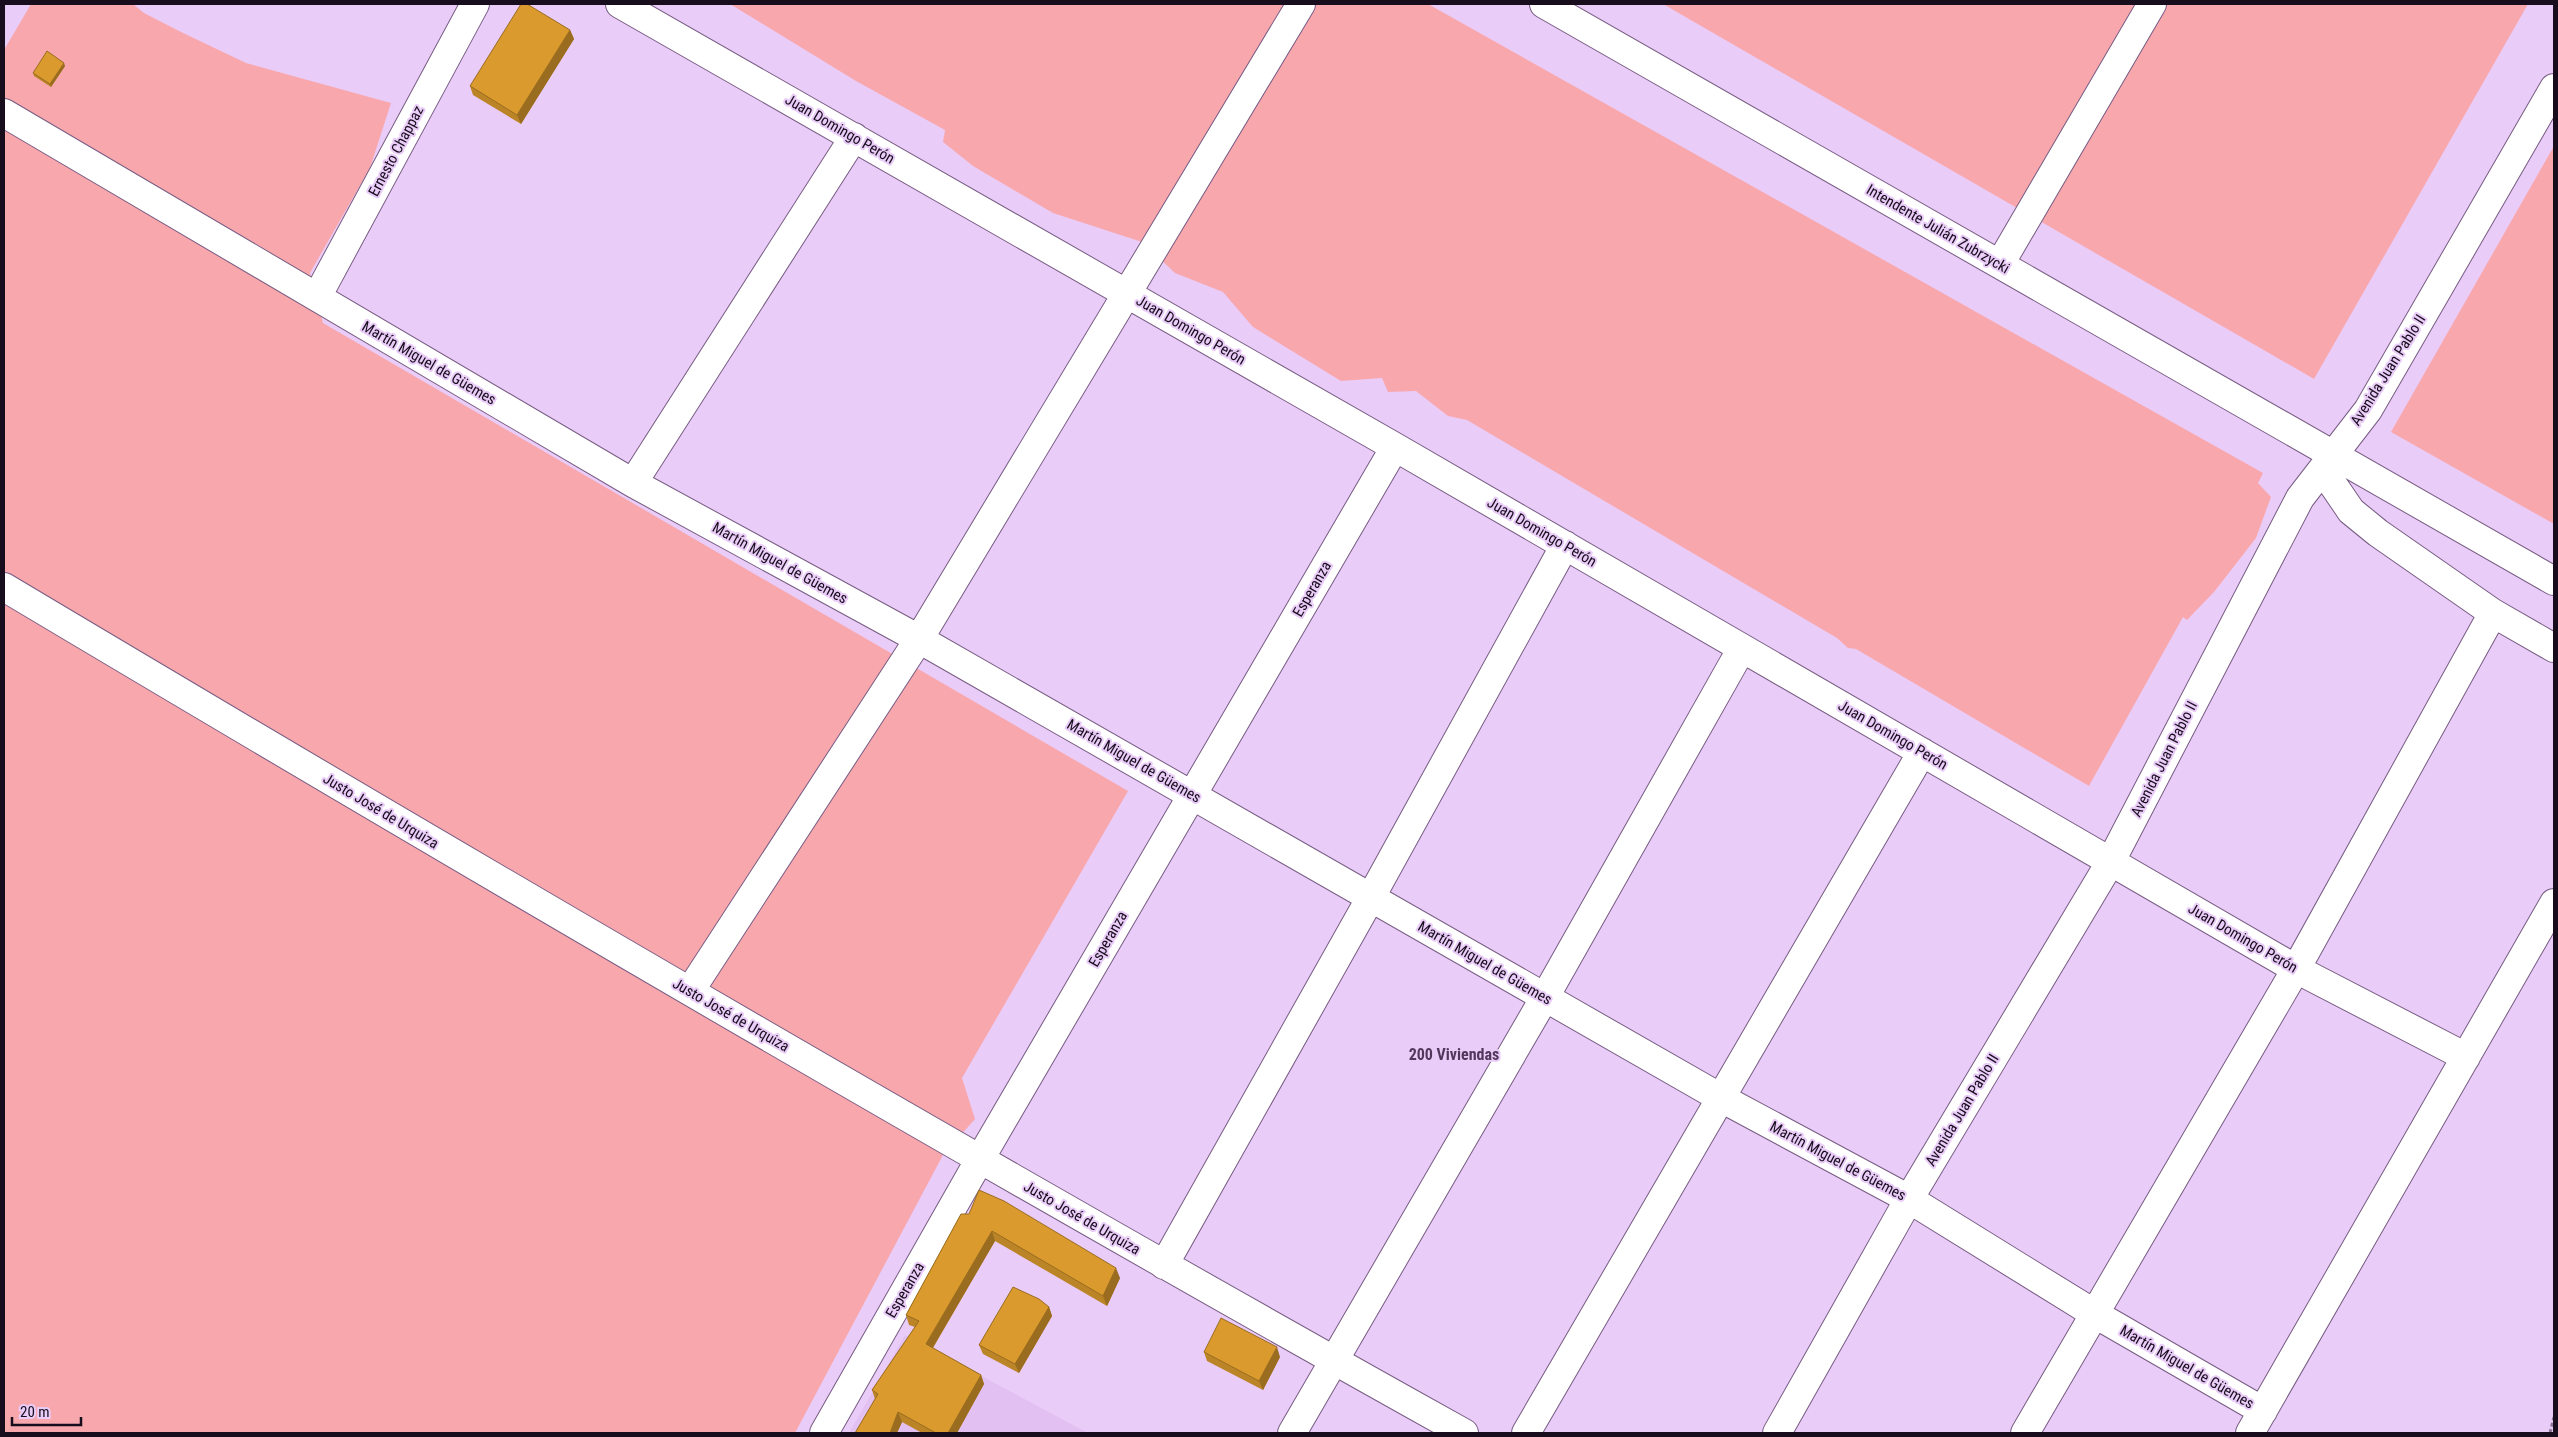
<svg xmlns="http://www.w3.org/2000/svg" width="2558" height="1437" font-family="'Roboto Condensed',sans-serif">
  <rect width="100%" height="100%" fill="#eaccf8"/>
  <path fill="#e3c0f2" d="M 905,1335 L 1088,1433 L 849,1433 Z"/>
  <path fill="#f8a8ad" d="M 31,4 L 133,4 L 144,13 L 179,31 L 246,63 L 391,103 L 370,168 L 310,273 L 323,323 L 1128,791 L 962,1078 L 975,1119 L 943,1155 L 795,1433 L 4,1433 L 4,50 Z
    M 730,4 L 1428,4 L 2263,473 L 2258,483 L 2271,497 L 2256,538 L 2214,592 L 2187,620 L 2183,617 L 2089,786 L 1856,649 L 1848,648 L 1837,638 L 1467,420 L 1448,416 L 1416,391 L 1388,392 L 1382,378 L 1341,381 L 1253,327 L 1223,292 L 1175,273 L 1142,242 L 1053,213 L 973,166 L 943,142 L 945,130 L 856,81 Z
    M 1663,4 L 2528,4 L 2314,379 Z
    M 2554,146 L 2554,524 L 2391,432 Z"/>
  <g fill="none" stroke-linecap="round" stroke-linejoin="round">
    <defs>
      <path id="minor" d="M 620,4 L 1395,447 L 2296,969 L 2466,1057
        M 1544,4 L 2554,581
        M 4,113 L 633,483 L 919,639 L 1721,1098 L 1909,1199 L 2095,1314 L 2263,1411
        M 2000,264 L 2152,4
        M 317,297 L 475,4
        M 2323,470 L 2351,511 L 2378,533 L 2493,613 L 2554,648
        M 633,483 L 854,137
        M 4,587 C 487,875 972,1159 1464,1433
        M 690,991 L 919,639 L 1301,4
        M 1164,1265 L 1371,897 L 1565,545
        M 824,1433 L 980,1159 L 1395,447
        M 1292,1433 L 1545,997 L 1742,648
        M 1526,1433 L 1922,752
        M 1777,1433 L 1909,1199 L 2111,861 L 2300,498 L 2368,410 L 2554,88
        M 2025,1433 L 2296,969 L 2493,613
        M 2250,1433 L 2554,903"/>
    </defs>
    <use href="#minor" stroke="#775c82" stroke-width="30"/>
    <path stroke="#8d7797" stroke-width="3" stroke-dasharray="4 2.5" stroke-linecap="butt" d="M 2550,1433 L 2554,1417"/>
    <use href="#minor" stroke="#fff" stroke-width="28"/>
  </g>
  <path fill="#bb8427" d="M 570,30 L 574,39 L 521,124 L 473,95 L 470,86 Z
    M 65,66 L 51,87 L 34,76 L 33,73 Z
    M 961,1214 L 1120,1278 L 1107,1306 L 995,1241 L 933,1348 L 981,1375 L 984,1384 L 957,1433 L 922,1433 L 902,1422 L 897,1433 L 855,1433 L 875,1399 L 872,1390 L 915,1327 L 909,1325 L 906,1315 Z
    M 1049,1307 L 1052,1316 L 1019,1373 L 983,1354 L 979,1345 Z
    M 1204,1352 L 1280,1357 L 1263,1390 L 1207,1361 Z"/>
  <path fill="#996c20" d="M 570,30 L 574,39 L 521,124 L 517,115 Z
    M 64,63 L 65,66 L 51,87 L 50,84 Z
    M 992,1231 L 995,1241 L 929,1354 L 926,1344 Z
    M 1116,1268 L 1120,1278 L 1107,1306 L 1103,1296 Z
    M 1049,1307 L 1052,1316 L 1019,1373 L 1015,1364 Z
    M 1277,1347 L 1280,1357 L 1263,1390 L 1259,1381 Z
    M 981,1375 L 984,1384 L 957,1433 L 948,1433 Z
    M 898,1412 L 902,1422 L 897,1433 L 890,1433 Z"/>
  <path fill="#da9a2d" stroke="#996c20" d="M 521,4 L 527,4 L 570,30 L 517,115 L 470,86 Z
    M 47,51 L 64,63 L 50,84 L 33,73 Z
    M 979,1190 L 1004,1201 L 1116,1268 L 1103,1296 L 992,1231 L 926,1344 L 981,1375 L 948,1433 L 936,1433 L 898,1412 L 890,1433 L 855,1433 L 878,1394 L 872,1390 L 919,1321 L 906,1315 L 961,1214 L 969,1214 Z
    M 1013,1287 L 1039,1299 L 1049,1307 L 1015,1364 L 979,1345 Z
    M 1221,1318 L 1277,1347 L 1259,1381 L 1204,1352 Z"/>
  <g text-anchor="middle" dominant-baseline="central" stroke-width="4" stroke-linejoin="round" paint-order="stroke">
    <g font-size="15" fill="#170d1c" stroke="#eaccf8">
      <text transform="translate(840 129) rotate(30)">Juan Domingo Perón</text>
      <text transform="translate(396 151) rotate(-62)">Ernesto Chappaz</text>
      <text transform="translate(1938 229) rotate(30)">Intendente Julián Zubrzycki</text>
      <text transform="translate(1191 330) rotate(30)">Juan Domingo Perón</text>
      <text transform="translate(429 363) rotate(30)">Martín Miguel de Güemes</text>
      <text transform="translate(2388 370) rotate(-58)">Avenida Juan Pablo II</text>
      <text transform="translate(1542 532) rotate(30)">Juan Domingo Perón</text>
      <text transform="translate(780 563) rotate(29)">Martín Miguel de Güemes</text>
      <text transform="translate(1312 589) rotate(-60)">Esperanza</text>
      <text transform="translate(1893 735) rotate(30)">Juan Domingo Perón</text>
      <text transform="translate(2164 759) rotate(-63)">Avenida Juan Pablo II</text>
      <text transform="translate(1134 761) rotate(30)">Martín Miguel de Güemes</text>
      <text transform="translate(381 811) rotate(31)">Justo José de Urquiza</text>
      <text transform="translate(2243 938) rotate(30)">Juan Domingo Perón</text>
      <text transform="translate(1108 939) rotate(-60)">Esperanza</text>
      <text transform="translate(1485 963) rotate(30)">Martín Miguel de Güemes</text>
      <text transform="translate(731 1015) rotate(30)">Justo José de Urquiza</text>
      <text transform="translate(1962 1110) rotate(-59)">Avenida Juan Pablo II</text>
      <text transform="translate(1838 1161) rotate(28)">Martín Miguel de Güemes</text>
      <text transform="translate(1082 1218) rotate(30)">Justo José de Urquiza</text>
      <text transform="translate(905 1290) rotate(-60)">Esperanza</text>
      <text transform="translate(2187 1367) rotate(30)">Martín Miguel de Güemes</text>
    </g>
    <g font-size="16" font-weight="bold" fill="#51375b" stroke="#eaccf8">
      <text x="1454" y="1054">200 Viviendas</text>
    </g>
  </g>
  <rect width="2558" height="1437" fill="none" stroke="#170d1c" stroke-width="10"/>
  <path d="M12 1417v8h69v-8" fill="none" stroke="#170d1c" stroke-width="2.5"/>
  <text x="20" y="1417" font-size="15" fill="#170d1c" stroke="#eaccf8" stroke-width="4" paint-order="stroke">20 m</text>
</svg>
